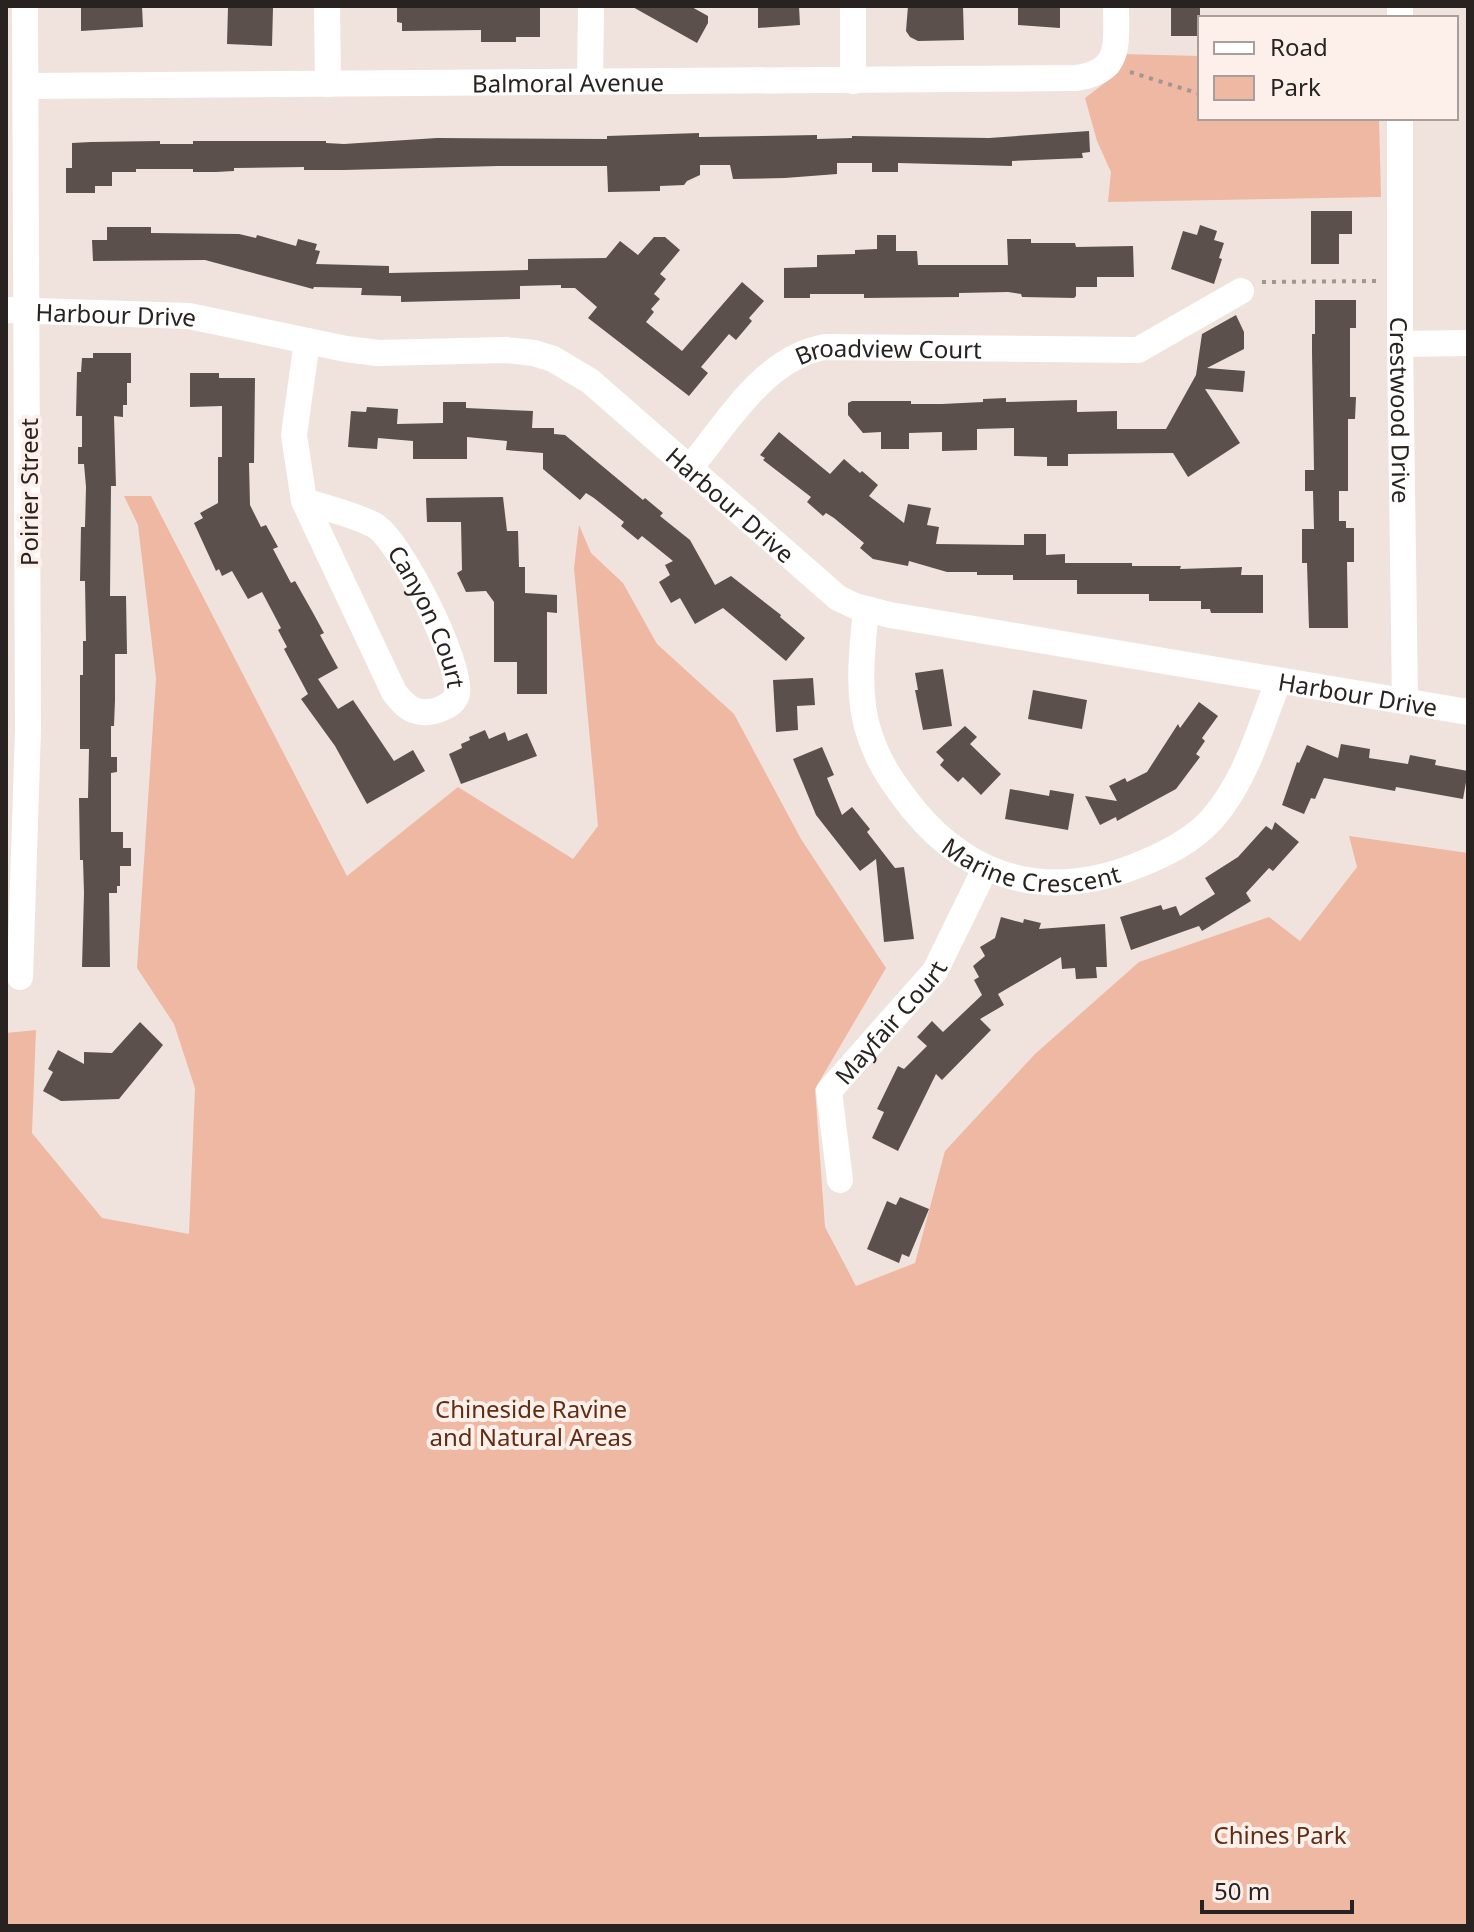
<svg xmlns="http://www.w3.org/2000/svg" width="1474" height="1932" font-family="'Noto Sans',sans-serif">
  <rect width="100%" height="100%" fill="#f0e3dd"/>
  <path fill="#efb8a2" d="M 1122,54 L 1200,56 L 1200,118 L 1379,118 L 1381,197 L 1108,202 L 1111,172 L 1097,141 L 1085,98 L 1119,72 Z
    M 124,496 L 151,496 L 347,876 L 458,787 L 573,859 L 598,826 L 574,568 L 579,525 L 591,553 L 623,583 L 657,644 L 734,714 L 801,839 L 886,968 L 815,1089 L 825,1227 L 856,1286 L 915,1263 L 945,1151 L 1035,1054 L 1139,962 L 1269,917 L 1300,941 L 1357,867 L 1349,836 L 1468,853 L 1468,1926 L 6,1926 L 6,1033 L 36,1030 L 32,1133 L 102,1218 L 189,1234 L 195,1088 L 174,1024 L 137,968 L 156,678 L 138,525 Z"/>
  <path fill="#5b504c" d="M 81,6 L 142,6 L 143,27 L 81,31 Z
    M 510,6 L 540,6 L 540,37 L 516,37 L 516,42 L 481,42 L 481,30 L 402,31 L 402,23 L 397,22 L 397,7 L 510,8 Z
    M 631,6 L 690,6 L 708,16 L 708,23 L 697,43 Z
    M 758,6 L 799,6 L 800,25 L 758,28 Z
    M 908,6 L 963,6 L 964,40 L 918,41 L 910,37 L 906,31 Z
    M 1018,6 L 1060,6 L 1060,28 L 1018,25 Z
    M 1171,6 L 1200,6 L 1200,36 L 1171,36 Z
    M 228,7 L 273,8 L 272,46 L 227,44 Z
    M 1089,131 L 1090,152 L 1082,153 L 1083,158 L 1012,161 L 1012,166 L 898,163 L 898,172 L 872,172 L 872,163 L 837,163 L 837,174 L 785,178 L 733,179 L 730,165 L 700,165 L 700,175 L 687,181 L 684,185 L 660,186 L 660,191 L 608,192 L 607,166 L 498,166 L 344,170 L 304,170 L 304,167 L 234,168 L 234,171 L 216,172 L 193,172 L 193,169 L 136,169 L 136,172 L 112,172 L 112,186 L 95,186 L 95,193 L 66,193 L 66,168 L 72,168 L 72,143 L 91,142 L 160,141 L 160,144 L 193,144 L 193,141 L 326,141 L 326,143 L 344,144 L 437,138 L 607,139 L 607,136 L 699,133 L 699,137 L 817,135 L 817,139 L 852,138 L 852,136 L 989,138 Z
    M 1311,211 L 1352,211 L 1352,234 L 1339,234 L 1339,264 L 1311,264 Z
    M 1200,225 L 1217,231 L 1214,240 L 1224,243 L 1219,258 L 1222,259 L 1214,284 L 1171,269 L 1183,231 L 1197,235 Z
    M 107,227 L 151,227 L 151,233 L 239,234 L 256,238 L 257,235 L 296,246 L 298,239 L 317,244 L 315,250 L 320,251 L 316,264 L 389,266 L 389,273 L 528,270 L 528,259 L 606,258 L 620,241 L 638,255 L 654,237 L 665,237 L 680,250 L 660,274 L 666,279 L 654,294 L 660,299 L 651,309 L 654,312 L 646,322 L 682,351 L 742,282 L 764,301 L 749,318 L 752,321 L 736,340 L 729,334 L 701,367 L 708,373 L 689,396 L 588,318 L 597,307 L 575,288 L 561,288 L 561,285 L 520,286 L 520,299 L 401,302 L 401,296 L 361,295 L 362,288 L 314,287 L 313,289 L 205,260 L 93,261 L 92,240 L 107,240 Z
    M 877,235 L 896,235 L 896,251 L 917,251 L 918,265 L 1008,265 L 1007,239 L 1031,239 L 1031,243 L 1075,243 L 1076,247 L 1133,246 L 1134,277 L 1097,277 L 1097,287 L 1076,287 L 1076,296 L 1074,298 L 1022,297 L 1021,294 L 1008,292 L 959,293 L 959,297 L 864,298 L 864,294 L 810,294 L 810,298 L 784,298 L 784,268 L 817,267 L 817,255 L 855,254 L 855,250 L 877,249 Z
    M 1315,300 L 1356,300 L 1356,328 L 1350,328 L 1350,397 L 1356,397 L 1355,419 L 1348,419 L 1348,491 L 1339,491 L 1339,521 L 1346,521 L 1346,528 L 1354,528 L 1354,562 L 1347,562 L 1348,628 L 1309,628 L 1307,563 L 1302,563 L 1302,529 L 1314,529 L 1313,491 L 1305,491 L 1305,470 L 1314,470 L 1312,352 L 1312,334 L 1315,334 Z
    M 1236,315 L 1244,332 L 1244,349 L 1207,368 L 1245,371 L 1243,392 L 1205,389 L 1240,443 L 1188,477 L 1173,453 L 1068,454 L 1068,466 L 1047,466 L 1047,457 L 1014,456 L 1014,428 L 977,429 L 977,450 L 942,451 L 942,432 L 909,433 L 909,449 L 881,449 L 881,432 L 863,433 L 848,415 L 848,403 L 852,401 L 911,401 L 911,404 L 942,404 L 983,402 L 983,399 L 1006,398 L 1006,402 L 1077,400 L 1077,412 L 1117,411 L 1117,429 L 1166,429 L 1196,375 L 1202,334 Z
    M 93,353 L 131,353 L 131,383 L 127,383 L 127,405 L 123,405 L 123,417 L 114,416 L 116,486 L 111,486 L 110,596 L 126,596 L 127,654 L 115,654 L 115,700 L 114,726 L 111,726 L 111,757 L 117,757 L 117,772 L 111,773 L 111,832 L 123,832 L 123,848 L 131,848 L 131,866 L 120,866 L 120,886 L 117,886 L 117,893 L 109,893 L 110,967 L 82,967 L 84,893 L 83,860 L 80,860 L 79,798 L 88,798 L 89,749 L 80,749 L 80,675 L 83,675 L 83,641 L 86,641 L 85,581 L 80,581 L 81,527 L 85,527 L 86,487 L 84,464 L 78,464 L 78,447 L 82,447 L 82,416 L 76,416 L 77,372 L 81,372 L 82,358 L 93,358 Z
    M 190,373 L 219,373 L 219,378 L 255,378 L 254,463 L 249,463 L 250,505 L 261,527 L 266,525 L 278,547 L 273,549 L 291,583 L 295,581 L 312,611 L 324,633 L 320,635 L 338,668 L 318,679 L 338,709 L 353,700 L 394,761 L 413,750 L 425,771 L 367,804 L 335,746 L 301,699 L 308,694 L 284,649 L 287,647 L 278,630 L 281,628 L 262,592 L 248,599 L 232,571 L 222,576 L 219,569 L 216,571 L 194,523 L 203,518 L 200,513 L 218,503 L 218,457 L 222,457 L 222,406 L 190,407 Z
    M 443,402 L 466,402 L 466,408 L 533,411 L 532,428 L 554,428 L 554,434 L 565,435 L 643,500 L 645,498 L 663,513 L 660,516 L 690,540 L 715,585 L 731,576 L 781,615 L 780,617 L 805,638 L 786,661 L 723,608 L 695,624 L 680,598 L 671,603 L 659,582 L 670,575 L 665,565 L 673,561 L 642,536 L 638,540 L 621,526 L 624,522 L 594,498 L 586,493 L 580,500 L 543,469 L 543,453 L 506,450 L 507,441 L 467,437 L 467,459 L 413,459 L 413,441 L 378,438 L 377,449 L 348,447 L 351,411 L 366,412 L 367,407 L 398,409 L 397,424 L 443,423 Z
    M 779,432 L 830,474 L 844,459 L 860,473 L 862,471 L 878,485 L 869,496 L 904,523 L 908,504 L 931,508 L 927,525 L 939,527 L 936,544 L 1024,545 L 1024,534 L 1046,534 L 1046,555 L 1065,554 L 1065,563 L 1132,563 L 1132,566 L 1181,566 L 1180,569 L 1242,567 L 1241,575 L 1263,575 L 1263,613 L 1211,613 L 1210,609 L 1201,609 L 1201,601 L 1149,601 L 1149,594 L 1077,594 L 1077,580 L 1013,580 L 1013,575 L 977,575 L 977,572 L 947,572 L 909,561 L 908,566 L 873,559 L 860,548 L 864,543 L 834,518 L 826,513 L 823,516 L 807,502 L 811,497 L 763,460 L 765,458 L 760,455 Z
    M 503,497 L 507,531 L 518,531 L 519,567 L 525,567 L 525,593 L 557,595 L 557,613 L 547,612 L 547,694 L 517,694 L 517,662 L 494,662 L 494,602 L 486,591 L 466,592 L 457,573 L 462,570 L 461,522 L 427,522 L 426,498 Z
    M 943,669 L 952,726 L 923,730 L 915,690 L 918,690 L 915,673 Z
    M 813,678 L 815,705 L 797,706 L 798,730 L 776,732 L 773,680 Z
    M 1033,690 L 1087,700 L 1082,729 L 1028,719 Z
    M 1199,702 L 1218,716 L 1202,738 L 1205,741 L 1196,754 L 1200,757 L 1176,789 L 1117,821 L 1116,817 L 1100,825 L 1085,796 L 1117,801 L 1109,786 L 1125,778 L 1127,782 L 1147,772 L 1178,724 L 1180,728 Z
    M 965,726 L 977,737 L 970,744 L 1001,774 L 981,795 L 963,777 L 958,782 L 940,765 L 944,760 L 936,752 Z
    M 485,730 L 489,739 L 505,732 L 508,741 L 527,733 L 537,756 L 461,784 L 449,754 L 462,748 L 461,744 L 470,740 L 469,737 Z
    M 1341,744 L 1370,749 L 1369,758 L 1408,764 L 1410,755 L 1436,760 L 1435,765 L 1468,771 L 1463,799 L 1396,787 L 1395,791 L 1324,778 L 1315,799 L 1311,798 L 1304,814 L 1282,805 L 1297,762 L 1299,763 L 1307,745 L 1338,758 Z
    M 822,747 L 834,775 L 827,778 L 842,815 L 852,807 L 870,829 L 867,832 L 895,868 L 904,867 L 914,939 L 884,942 L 876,859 L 860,871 L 816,815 L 793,759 Z
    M 1010,789 L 1049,796 L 1050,790 L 1074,794 L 1068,830 L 1005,819 Z
    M 1275,822 L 1299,842 L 1273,871 L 1269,868 L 1246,893 L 1251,901 L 1202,931 L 1199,926 L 1131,950 L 1120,917 L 1161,905 L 1163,910 L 1176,906 L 1180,916 L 1215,894 L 1205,878 L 1238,857 L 1266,826 L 1272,830 Z
    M 1001,917 L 1023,923 L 1024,919 L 1041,923 L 1039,929 L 1105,924 L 1107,967 L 1096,967 L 1097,978 L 1076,979 L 1075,968 L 1062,969 L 1061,957 L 998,994 L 1004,1005 L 980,1019 L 991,1030 L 942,1080 L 936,1074 L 898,1151 L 872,1138 L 884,1112 L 877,1109 L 898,1066 L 904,1069 L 927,1046 L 917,1037 L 932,1021 L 943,1032 L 982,995 L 974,980 L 979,977 L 973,966 L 985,956 L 980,947 L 995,938 Z
    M 140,1022 L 163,1045 L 119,1099 L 61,1101 L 43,1091 L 53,1072 L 48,1069 L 58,1050 L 84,1064 L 84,1052 L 112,1053 Z
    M 900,1197 L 929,1209 L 909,1257 L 902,1254 L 899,1263 L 867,1249 L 887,1201 L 896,1205 Z"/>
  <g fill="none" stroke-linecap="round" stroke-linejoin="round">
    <path stroke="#a09692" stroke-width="4" stroke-dasharray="4 6" stroke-linecap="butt" d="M 1130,72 L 1200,94
      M 1262,282 L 1377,281"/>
    <g stroke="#fff" stroke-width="26">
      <path d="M 327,6 L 328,84"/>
      <path d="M 853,6 L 853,81"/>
      <path d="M 1400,6 L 1400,18"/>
      <path d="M 590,81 L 591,6"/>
      <path id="s1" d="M 26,86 L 1075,78 C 1122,72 1116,45 1116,6"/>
      <path id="s2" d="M 1400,118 L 1400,344 L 1405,700"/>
      <path id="s3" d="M 6,310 L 189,316 L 346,349 L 378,353 L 506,350 L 534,353 L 553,359 L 590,381 L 838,598 L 855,606 L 890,615 L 1468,712"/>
      <path d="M 1400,344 L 1468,343"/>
      <path id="s4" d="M 689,469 C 727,424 763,358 825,347 L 1138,350 L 1241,291"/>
      <path id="s5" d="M 304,501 C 326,508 353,514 374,525 C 400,539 462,664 457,693 C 455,707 430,715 417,711 C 407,709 400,700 394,692 L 304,501 L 294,435 L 307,341"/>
      <path id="s6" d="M 866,609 C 862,650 856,697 870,736 C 879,764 895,786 913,809 C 972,881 1049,900 1136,866 C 1164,855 1193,841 1213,818 C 1246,780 1260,728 1278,682"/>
      <path d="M 20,977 L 28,729 L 25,6"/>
      <path id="s7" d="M 840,1180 L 829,1091 L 935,971 L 985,869"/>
    </g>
  </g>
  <g text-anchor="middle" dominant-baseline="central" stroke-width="8" stroke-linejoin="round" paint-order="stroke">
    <g font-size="24" fill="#282321" stroke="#fdf0eb">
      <text stroke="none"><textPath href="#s1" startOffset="542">Balmoral Avenue</textPath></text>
      <text stroke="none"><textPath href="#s3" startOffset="110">Harbour Drive</textPath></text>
      <text stroke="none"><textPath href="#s4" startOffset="250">Broadview Court</textPath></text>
      <text stroke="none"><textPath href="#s2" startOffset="292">Crestwood Drive</textPath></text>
      <text transform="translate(28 492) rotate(-90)">Poirier Street</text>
      <text stroke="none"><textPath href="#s3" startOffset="782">Harbour Drive</textPath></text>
      <text stroke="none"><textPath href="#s5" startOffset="182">Canyon Court</textPath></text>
      <text stroke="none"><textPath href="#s3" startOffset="1454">Harbour Drive</textPath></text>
      <text stroke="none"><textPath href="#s6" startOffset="352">Marine Crescent</textPath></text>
      <text stroke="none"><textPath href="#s7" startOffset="182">Mayfair Court</textPath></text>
    </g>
    <g font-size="24" fill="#602c14" stroke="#fdf0eb">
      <text x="531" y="1408">Chineside Ravine<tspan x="531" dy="28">and Natural Areas</tspan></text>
      <text x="1280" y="1834">Chines Park</text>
    </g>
  </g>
  <rect width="1474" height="1932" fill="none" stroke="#282321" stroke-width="16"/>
  <rect x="1198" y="16" width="260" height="104" fill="#fdf0eb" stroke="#a89e9a" stroke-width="2"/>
  <rect x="1214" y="42" width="40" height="12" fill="#ffffff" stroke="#a89e9a" stroke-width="2"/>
  <text x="1270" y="56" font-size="24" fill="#282321">Road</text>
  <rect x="1214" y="76" width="40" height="24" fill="#efb8a2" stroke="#a89e9a" stroke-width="2"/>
  <text x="1270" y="96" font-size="24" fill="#282321">Park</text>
  <path d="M1202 1900v12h150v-12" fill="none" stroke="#282321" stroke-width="4"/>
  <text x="1214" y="1900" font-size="24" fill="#282321" stroke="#fdf0eb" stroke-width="6" paint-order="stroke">50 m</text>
</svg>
